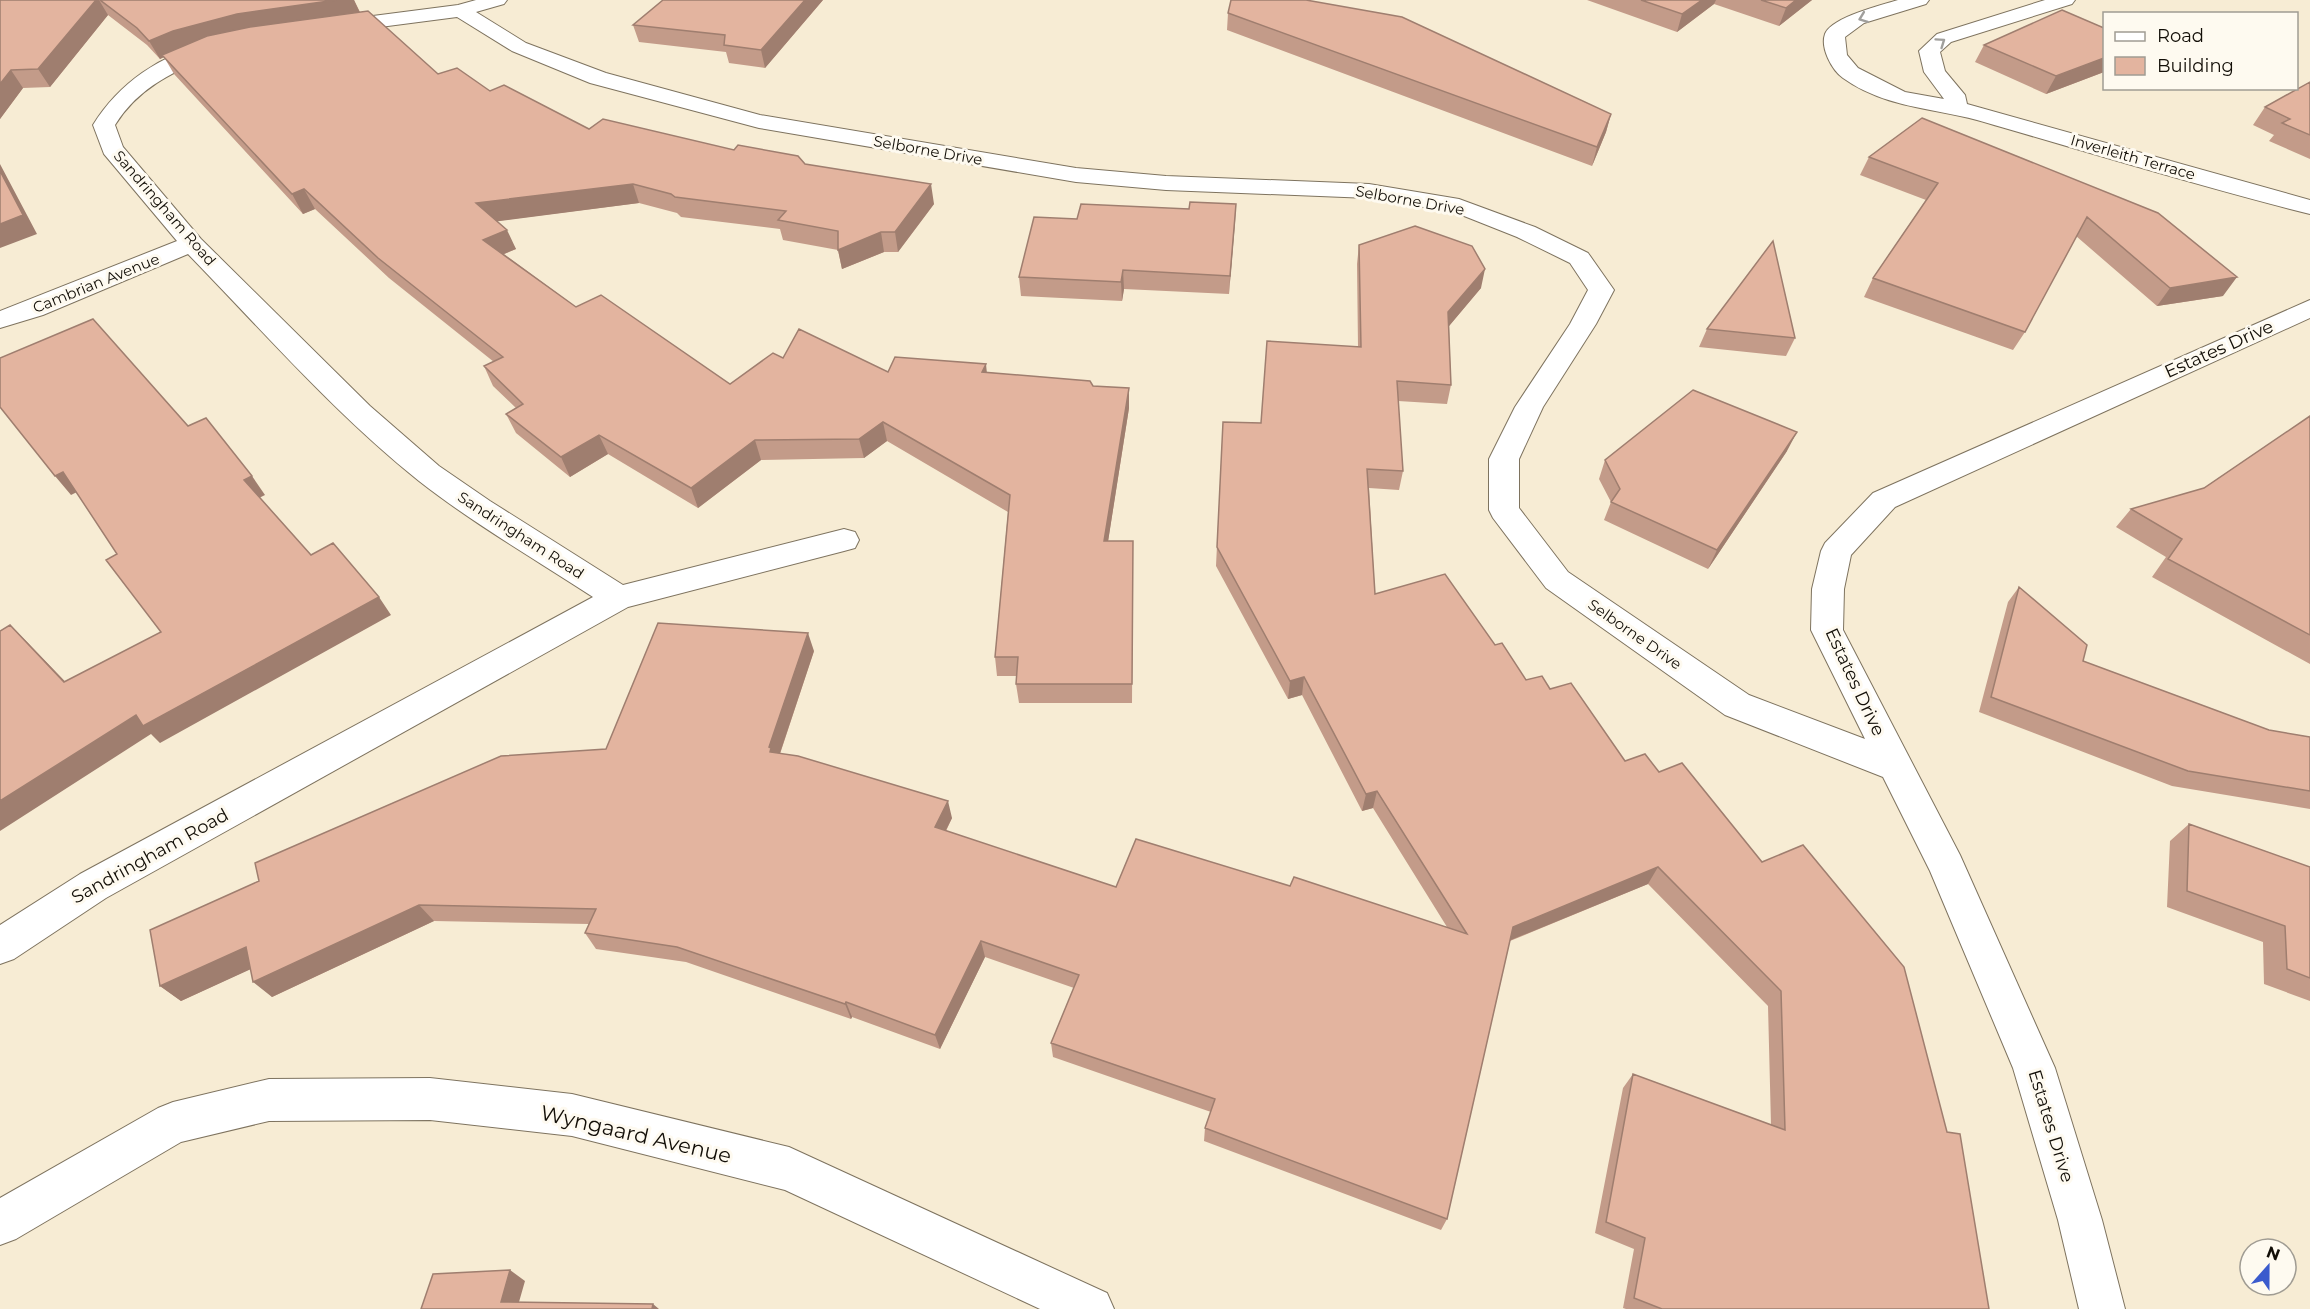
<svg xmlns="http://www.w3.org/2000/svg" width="2310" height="1309" font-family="Montserrat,sans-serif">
  <rect width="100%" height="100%" fill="#f7ecd4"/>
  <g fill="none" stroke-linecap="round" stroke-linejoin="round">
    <defs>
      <path id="minor" d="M 476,0 L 507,0 L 504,4 L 476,12 L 526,43 L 606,73 L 760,115 L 1076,168 L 1166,176 L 1369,184 L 1459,199 L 1535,227 L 1588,253 L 1614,290 L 1596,324 L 1543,407 L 1519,459 L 1519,508 L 1568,572 L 1749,695 L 1865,739 L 1811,630 L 1812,589 L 1821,551 L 1825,543 L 1873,493 L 2310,300 L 2310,318 L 1895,507 L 1851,555 L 1844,589 L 1843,630 L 1960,855 L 2055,1068 L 2102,1220 L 2125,1309 L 2079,1309 L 2058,1220 L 2013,1068 L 1930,871 L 1883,777 L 1725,715 L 1546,588 L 1493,518 L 1489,510 L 1489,459 L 1515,407 L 1570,324 L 1588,290 L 1570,263 L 1517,237 L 1454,212 L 1369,198 L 1166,190 L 1076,182 L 759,128 L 590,83 L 512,51 L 457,17 L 334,33 L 327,31 L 324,27 L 327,23 L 334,21 L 458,5 Z
        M 1898,0 L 1929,0 L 1926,4 L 1864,23 L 1845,37 L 1847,55 L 1858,68 L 1905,92 L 1944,99 L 1924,72 L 1919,51 L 1937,34 L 2045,0 L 2075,0 L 2072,4 L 1951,42 L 1940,52 L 1945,71 L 1965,95 L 1967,104 L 2310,200 L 2310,214 C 2198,186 2088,152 1977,120 C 1932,108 1883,107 1843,78 C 1832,70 1820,48 1825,34 C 1832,17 1882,5 1898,0 Z
        M 209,43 L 216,45 L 219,49 L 216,53 C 176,71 139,86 115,125 L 123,147 L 201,239 L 370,406 L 439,466 L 490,501 L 623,585 L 844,529 L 855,532 L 859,540 L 855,548 L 844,551 L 628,607 L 106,898 L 14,959 L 0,964 L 0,925 L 80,874 L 593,597 C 535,559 474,524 419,481 C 335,414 263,331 188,254 L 43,315 L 0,328 L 0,311 L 177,241 L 104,154 L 93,125 C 119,83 160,55 209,43 Z
        M 430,1078 L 572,1094 L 789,1147 L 1107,1293 L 1114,1309 L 1040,1309 L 785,1190 L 572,1136 L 430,1120 L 269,1121 L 181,1142 L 16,1239 L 0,1245 L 0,1198 L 158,1108 L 173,1102 L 269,1079 Z"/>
    </defs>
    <use href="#minor" stroke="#7e735f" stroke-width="2"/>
    <use href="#minor" fill="#fff" fill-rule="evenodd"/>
  </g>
  <path fill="#c39b89" d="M 0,0 L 354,0 L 360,12 L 438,74 L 490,91 L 589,129 L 734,150 L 805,164 L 934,204 L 898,252 L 884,252 L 842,269 L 838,250 L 783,240 L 780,229 L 681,217 L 677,213 L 639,203 L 497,221 L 516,249 L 504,254 L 576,307 L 730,384 L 783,358 L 888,372 L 987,372 L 1093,386 L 1129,408 L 1108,541 L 1133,541 L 1132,703 L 1019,703 L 1016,684 L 1017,676 L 997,676 L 995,657 L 1008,512 L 887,441 L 864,458 L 761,460 L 698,508 L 608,454 L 570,477 L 516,433 L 506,414 L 516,408 L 493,386 L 484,366 L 494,362 L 389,278 L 315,209 L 303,214 L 174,74 L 164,57 L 160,59 L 147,45 L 108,15 L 50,87 L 23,88 L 0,119 Z
    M 823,0 L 765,68 L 729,63 L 726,52 L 639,42 L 633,25 Z
    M 1587,0 L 1812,0 L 1779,26 L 1714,4 L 1677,32 Z
    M 1228,13 L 1611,114 L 1606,132 L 1592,166 L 1227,30 Z
    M 2104,28 L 2104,72 L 2046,94 L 1975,62 L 1984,45 Z
    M 2310,82 L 2310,159 L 2269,141 L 2274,135 L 2253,125 L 2265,107 Z
    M 1922,118 L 2223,296 L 2157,306 L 2076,236 L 2025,332 L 2013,350 L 1864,297 L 1873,278 L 1926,200 L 1860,175 L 1869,157 Z
    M 1236,204 L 1229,294 L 1124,289 L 1122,301 L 1021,296 L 1019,277 L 1077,219 Z
    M 1359,245 L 1481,288 L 1449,326 L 1451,385 L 1447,404 L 1398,401 L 1403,471 L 1399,490 L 1369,488 L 1375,594 L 1495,645 L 1526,680 L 1550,689 L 1625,761 L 1645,754 L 1989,1309 L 1626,1309 L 1623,1308 L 1634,1249 L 1595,1233 L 1623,1088 L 1633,1074 L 1771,1125 L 1768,1006 L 1648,884 L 1510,941 L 1447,1219 L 1441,1230 L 1204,1141 L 1205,1128 L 1211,1112 L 1053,1057 L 1051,1043 L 1074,988 L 985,957 L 940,1049 L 852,1017 L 851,1019 L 686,962 L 596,949 L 585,933 L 589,924 L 434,921 L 272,997 L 250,969 L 181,1001 L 160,986 L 606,749 L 814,651 L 780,754 L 952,818 L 946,831 L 1116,887 L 1290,886 L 1447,927 L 1373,808 L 1362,811 L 1302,695 L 1288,699 L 1216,566 L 1223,422 L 1261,423 L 1358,347 L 1357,264 Z
    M 1707,329 L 1795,338 L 1786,356 L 1699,347 Z
    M 2310,416 L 2310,664 L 2152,577 L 2166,557 L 2116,527 L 2131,509 L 2204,488 Z
    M 1787,451 L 1708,569 L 1604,520 L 1611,502 L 1599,479 L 1605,460 Z
    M 2019,587 L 2083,661 L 2269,730 L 2310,737 L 2310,809 L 2172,786 L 1979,712 L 2008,602 Z
    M 2189,824 L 2310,867 L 2310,1001 L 2264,984 L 2263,942 L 2167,907 L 2170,841 Z"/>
  <path fill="#9f7e6f" d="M 96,0 L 99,0 L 108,15 L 50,87 L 38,69 Z
    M 336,0 L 354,0 L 361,15 L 162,55 L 164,57 L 160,59 L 149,41 L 173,31 L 237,14 Z
    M 805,0 L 823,0 L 765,68 L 761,50 Z
    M 1702,0 L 1716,0 L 1714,4 L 1677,32 L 1682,14 Z
    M 1796,0 L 1812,0 L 1779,26 L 1786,8 Z
    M 2104,58 L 2104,72 L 2046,94 L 2056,76 Z
    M 11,70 L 23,88 L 0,119 L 0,84 Z
    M 1611,114 L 1606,132 L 1592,166 L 1597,147 Z
    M 0,164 L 37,234 L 0,248 Z
    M 633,184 L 639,203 L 484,223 L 476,203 Z
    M 931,184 L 934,204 L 898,252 L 895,232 Z
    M 304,189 L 315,209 L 303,214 L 292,194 Z
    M 1236,204 L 1235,223 L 1229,294 L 1230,276 Z
    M 507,230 L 516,249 L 492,259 L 483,240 Z
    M 881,232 L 884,252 L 842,269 L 838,250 Z
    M 1485,269 L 1481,288 L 1444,332 L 1448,312 Z
    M 1123,270 L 1124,289 L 1122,301 L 1121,282 Z
    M 2237,277 L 2223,296 L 2157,306 L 2170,288 Z
    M 986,364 L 988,384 L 982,372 Z
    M 1129,388 L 1129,408 L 1105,561 L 1104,541 Z
    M 883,422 L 887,441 L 864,458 L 859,439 Z
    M 1797,432 L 1787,451 L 1708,569 L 1717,550 Z
    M 599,435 L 608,454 L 570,477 L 561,457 Z
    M 755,440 L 761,460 L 698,508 L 691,488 Z
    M 63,472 L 79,491 L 71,495 L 55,476 Z
    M 252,476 L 265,495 L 257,499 L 244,480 Z
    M 379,597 L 391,615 L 160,743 L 151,734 L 0,831 L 0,801 L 136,715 Z
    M 10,625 L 29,644 L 83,700 L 64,682 Z
    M 808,633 L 814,651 L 777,762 L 770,752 L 769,747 Z
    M 1304,677 L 1302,695 L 1288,699 L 1290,681 Z
    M 1377,791 L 1373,808 L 1362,811 L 1366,794 Z
    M 948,801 L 952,818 L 939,844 L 935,827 Z
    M 1658,867 L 1648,884 L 1506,942 L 1513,927 Z
    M 419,905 L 434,921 L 272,997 L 253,982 Z
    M 981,941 L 985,957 L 940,1049 L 935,1035 Z
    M 246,947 L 264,963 L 181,1001 L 160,986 Z
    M 846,1002 L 852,1017 L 851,1019 L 845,1004 Z
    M 510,1270 L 525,1281 L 517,1309 L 501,1302 Z
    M 653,1304 L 659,1309 L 652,1309 Z"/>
  <path fill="#e3b49f" stroke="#9f7e6f" stroke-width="1.5" d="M 0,0 L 96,0 L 38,69 L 11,70 L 0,84 Z
    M 100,0 L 336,0 L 237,14 L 173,31 L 149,41 L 137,28 Z
    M 663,0 L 805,0 L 761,50 L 724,45 L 725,35 L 633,25 Z
    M 1231,0 L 1306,0 L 1402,17 L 1611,114 L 1597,147 L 1228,13 Z
    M 1641,0 L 1702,0 L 1682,14 Z
    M 1761,0 L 1796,0 L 1786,8 Z
    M 2062,10 L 2104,28 L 2104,58 L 2056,76 L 1984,45 Z
    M 368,11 L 438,74 L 457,68 L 490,91 L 504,85 L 589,129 L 603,119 L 734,150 L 738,145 L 798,156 L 805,164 L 931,184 L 895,232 L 881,232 L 838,250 L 838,231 L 778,220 L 786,211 L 675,197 L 671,194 L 633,184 L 476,203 L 507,230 L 483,240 L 576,307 L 601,295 L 730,384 L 773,353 L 783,358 L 799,329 L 888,372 L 895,357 L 986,364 L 982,372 L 1090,381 L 1093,386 L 1129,388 L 1104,541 L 1133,541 L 1132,684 L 1016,684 L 1018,657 L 995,657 L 1010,495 L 883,422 L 859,439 L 755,440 L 691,488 L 599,435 L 561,457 L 506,414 L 523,404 L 484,366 L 503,357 L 378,258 L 304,189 L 292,194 L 162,55 L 207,36 L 250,27 Z
    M 2310,82 L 2310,135 L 2282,123 L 2290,119 L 2265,107 Z
    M 1922,118 L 2158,213 L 2237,277 L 2170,288 L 2087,217 L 2025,332 L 1873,278 L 1938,183 L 1869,157 Z
    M 0,171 L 23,215 L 0,224 Z
    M 1190,202 L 1236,204 L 1230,276 L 1123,270 L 1121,282 L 1019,277 L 1034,217 L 1077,219 L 1081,204 L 1189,209 Z
    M 1415,226 L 1472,246 L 1485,269 L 1448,312 L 1451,385 L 1397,381 L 1403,471 L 1367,469 L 1375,594 L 1445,574 L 1495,645 L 1502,643 L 1526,680 L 1542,676 L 1550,689 L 1571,683 L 1625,761 L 1645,754 L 1659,772 L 1682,763 L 1762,862 L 1803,845 L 1904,967 L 1947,1132 L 1960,1134 L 1989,1309 L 1662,1309 L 1634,1298 L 1645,1238 L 1606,1222 L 1633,1074 L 1785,1130 L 1781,991 L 1658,867 L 1513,927 L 1447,1219 L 1205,1128 L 1215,1099 L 1051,1043 L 1079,975 L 981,941 L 935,1035 L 846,1002 L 845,1004 L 677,947 L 585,933 L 596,909 L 419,905 L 253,982 L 246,947 L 160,986 L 150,930 L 259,881 L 255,863 L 501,756 L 606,749 L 658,623 L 808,633 L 769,747 L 771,748 L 770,752 L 798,756 L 948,801 L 935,827 L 1116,887 L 1136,839 L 1290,886 L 1294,877 L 1467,934 L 1377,791 L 1366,794 L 1304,677 L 1290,681 L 1217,547 L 1223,422 L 1261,423 L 1267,341 L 1361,347 L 1359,245 Z
    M 1773,241 L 1795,338 L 1707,329 Z
    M 93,319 L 188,426 L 206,418 L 252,476 L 244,480 L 311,555 L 333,543 L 379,597 L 143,726 L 136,715 L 0,801 L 0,631 L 10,625 L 64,682 L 161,632 L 106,560 L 117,554 L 63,472 L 55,476 L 0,407 L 0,358 Z
    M 1693,390 L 1797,432 L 1717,550 L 1611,502 L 1620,489 L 1605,460 Z
    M 2310,416 L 2310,635 L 2168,559 L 2182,539 L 2131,509 L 2204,488 Z
    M 2019,587 L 2087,645 L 2083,661 L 2269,730 L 2310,737 L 2310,791 L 2188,771 L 1991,697 Z
    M 2189,824 L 2310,867 L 2310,978 L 2287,969 L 2285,926 L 2187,891 Z
    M 510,1270 L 501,1302 L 653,1304 L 652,1309 L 421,1309 L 433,1274 Z"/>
  <defs><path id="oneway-chevron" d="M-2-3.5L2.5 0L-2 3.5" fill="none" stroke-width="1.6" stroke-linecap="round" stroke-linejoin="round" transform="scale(1.5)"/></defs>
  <g stroke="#a09f9c">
    <use href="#oneway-chevron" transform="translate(1863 18) rotate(159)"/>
    <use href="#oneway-chevron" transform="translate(1941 42) rotate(-35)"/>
  </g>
  <g text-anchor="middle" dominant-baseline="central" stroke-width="6" stroke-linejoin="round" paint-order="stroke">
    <g font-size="15" fill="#120e07" stroke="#fefaf0">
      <text transform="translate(928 150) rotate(10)">Selborne Drive</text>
      <text transform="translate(2133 157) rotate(16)">Inverleith Terrace</text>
      <text transform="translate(1410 200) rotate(10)">Selborne Drive</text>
      <text transform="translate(165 208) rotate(49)">Sandringham Road</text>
      <text transform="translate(96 283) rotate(-22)">Cambrian Avenue</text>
      <text transform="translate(521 535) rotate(33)">Sandringham Road</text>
      <text transform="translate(1635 634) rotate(35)">Selborne Drive</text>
    </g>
    <g font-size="18" fill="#120e07" stroke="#fefaf0">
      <text transform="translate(2219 349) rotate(-24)">Estates Drive</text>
      <text transform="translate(1855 682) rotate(65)">Estates Drive</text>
      <text transform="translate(150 856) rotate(-29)">Sandringham Road</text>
      <text transform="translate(2051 1126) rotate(73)">Estates Drive</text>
    </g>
    <g font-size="21" fill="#120e07" stroke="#fefaf0">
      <text transform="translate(636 1134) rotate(13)">Wyngaard Avenue</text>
    </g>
  </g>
  <rect x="2103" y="12" width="195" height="78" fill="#fefaf0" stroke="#a09c93" stroke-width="1.5"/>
  <rect x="2115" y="32" width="30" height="9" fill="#ffffff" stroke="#a09c93" stroke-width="1.5"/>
  <text x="2157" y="42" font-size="18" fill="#120e07">Road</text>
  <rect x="2115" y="57" width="30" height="18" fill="#e3b49f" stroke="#a09c93" stroke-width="1.5"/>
  <text x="2157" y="72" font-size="18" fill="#120e07">Building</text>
  <g transform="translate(2268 1267) rotate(21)"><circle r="28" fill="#fefaf0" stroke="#a09c93" stroke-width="1.5"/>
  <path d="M0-4.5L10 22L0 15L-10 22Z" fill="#3b5bcd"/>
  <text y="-9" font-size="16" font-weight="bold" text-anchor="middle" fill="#120e07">N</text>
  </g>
</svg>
